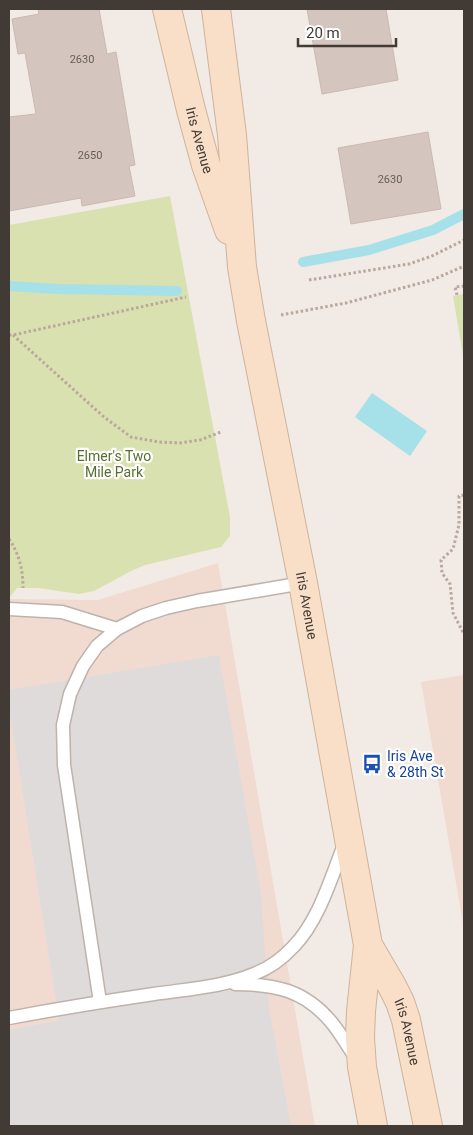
<svg xmlns="http://www.w3.org/2000/svg" width="473" height="1135" font-family="Roboto,sans-serif">
  <rect width="100%" height="100%" fill="#f1eae5"/>
  <path fill="#f1dbd1" d="M 218,563 L 315,1126 L 9,1126 L 9,599 L 98,600 Z
    M 464,675 L 464,929 L 421,682 Z"/>
  <path fill="#d9e1b1" d="M 170,196 L 226,496 L 230,517 L 230,536 L 221,547 L 145,565 L 131,571 L 94,591 L 79,594 L 38,588 L 17,588 L 10,597 L 9,596 L 9,225 Z
    M 464,294 L 464,361 L 453,296 Z"/>
  <path fill="#dfdbda" d="M 219,655 L 261,893 L 269,1008 L 291,1126 L 9,1126 L 9,1030 L 59,1020 L 9,707 L 9,690 Z"/>
  <path fill="#a6e0e8" d="M 372,393 L 427,431 L 410,456 L 355,417 Z"/>
  <g fill="none" stroke-linecap="round" stroke-linejoin="round">
    <path stroke="#a6e0e8" stroke-width="10" d="M 303,262 L 369,250 L 433,230 L 464,214
      M 9,286 L 58,289 L 177,291"/>
  </g>
  <path fill="#d4c6bf" stroke="#cbb9af" d="M 38,9 L 99,9 L 107,54 L 116,52 L 135,165 L 129,166 L 135,196 L 82,206 L 81,198 L 9,211 L 9,117 L 36,114 L 25,53 L 18,54 L 12,19 L 39,14 Z
    M 307,9 L 386,9 L 398,80 L 322,94 Z
    M 428,132 L 441,209 L 351,224 L 338,148 Z"/>
  <g fill="none" stroke-linecap="round" stroke-linejoin="round">
    <defs>
      <path id="service" d="M 9,609 L 62,612 L 117,629
        M 235,984 C 275,984 305,990 332,1023 C 341,1034 348,1047 356,1058
        M 100,1002 L 64,765 L 63,725 L 70,694 L 83,666 L 97,646 L 117,629 L 142,616 L 166,608 L 197,601 L 303,583
        M 9,1018 C 57,1009 106,1001 154,994 C 188,989 223,987 254,974 C 270,968 283,958 294,946 C 319,920 331,878 344,845"/>
      <g id="secondary">
        <path id="s1" d="M 167,9 L 191,110 L 206,165 L 229,230"/>
        <path id="s2" d="M 216,9 L 232,135 L 242,267 L 251,321 L 303,583 L 368,945 L 361,1011 L 360,1038 L 362,1067 L 373,1126"/>
        <path id="s3" d="M 368,945 L 392,986 L 400,1002 L 406,1020 L 428,1126"/>
      </g>
    </defs>
    <use href="#service" stroke="#beb3ac" stroke-width="15"/>
    <use href="#secondary" stroke="#cfb39b" stroke-width="30"/>
    <path stroke="#bba79b" stroke-width="3" stroke-dasharray="2.5 2.5" stroke-linecap="butt" d="M 309,280 L 409,264 L 432,256 L 464,240
      M 457,295 L 455,287 L 464,286
      M 281,315 L 346,303 L 432,280 L 464,266
      M 9,335 L 13,335 L 186,297
      M 13,335 L 104,417 L 131,437 L 159,442 L 180,443 L 200,440 L 221,432
      M 464,495 L 459,496 L 459,525 L 453,549 L 441,560 L 442,573 L 450,584 L 453,613 L 464,634
      M 9,539 C 19,554 23,569 23,588"/>
    <use href="#service" stroke="#fff" stroke-width="12"/>
    <use href="#secondary" stroke="#f9dfc7" stroke-width="28"/>
  </g>
  <defs>
    <symbol id="bus-bare" viewBox="-9 -9 18 18"><path d="M-5-6H5V4H4V6H2V4H-2V6H-4V4H-5ZM-3.5-4V0h7V-4ZM-3.5 1.2v1.5H-2V1.2ZM2 1.2v1.5H3.5V1.2Z" fill="#1a4fb4" stroke="#fff" stroke-width="2.5" paint-order="stroke"/></symbol>
  </defs>
  <g fill-rule="evenodd">
    <use href="#bus-bare" x="358" y="750" width="28" height="28"/>
  </g>
  <g text-anchor="middle" dominant-baseline="central" stroke-width="4.5" stroke-linejoin="round" paint-order="stroke">
    <g font-size="11" fill="#665d58">
      <text x="82" y="59">2630</text>
      <text x="90" y="155">2650</text>
      <text x="390" y="179">2630</text>
    </g>
    <g font-size="14" fill="#423a35" stroke="#fff">
      <text stroke="none"><textPath href="#s1" startOffset="135">Iris Avenue</textPath></text>
      <text stroke="none"><textPath href="#s2" startOffset="604">Iris Avenue</textPath></text>
      <text stroke="none"><textPath href="#s3" startOffset="96">Iris Avenue</textPath></text>
    </g>
    <g font-size="14" fill="#586e2f" stroke="#fff">
      <text x="114" y="456">Elmer's Two<tspan x="114" dy="16">Mile Park</tspan></text>
    </g>
    <g font-size="14" fill="#164399" stroke="#fff" text-anchor="start">
      <text x="387" y="756">Iris Ave<tspan x="387" dy="16">&amp; 28th St</tspan></text>
    </g>
  </g>
  <rect width="473" height="1135" fill="none" stroke="#423a35" stroke-width="20"/>
  <path d="M298 38v8h98v-8" fill="none" stroke="#423a35" stroke-width="2.5"/>
  <text x="306" y="38" font-size="15" fill="#423a35" stroke="#ffffff" stroke-width="4" paint-order="stroke">20 m</text>
</svg>
